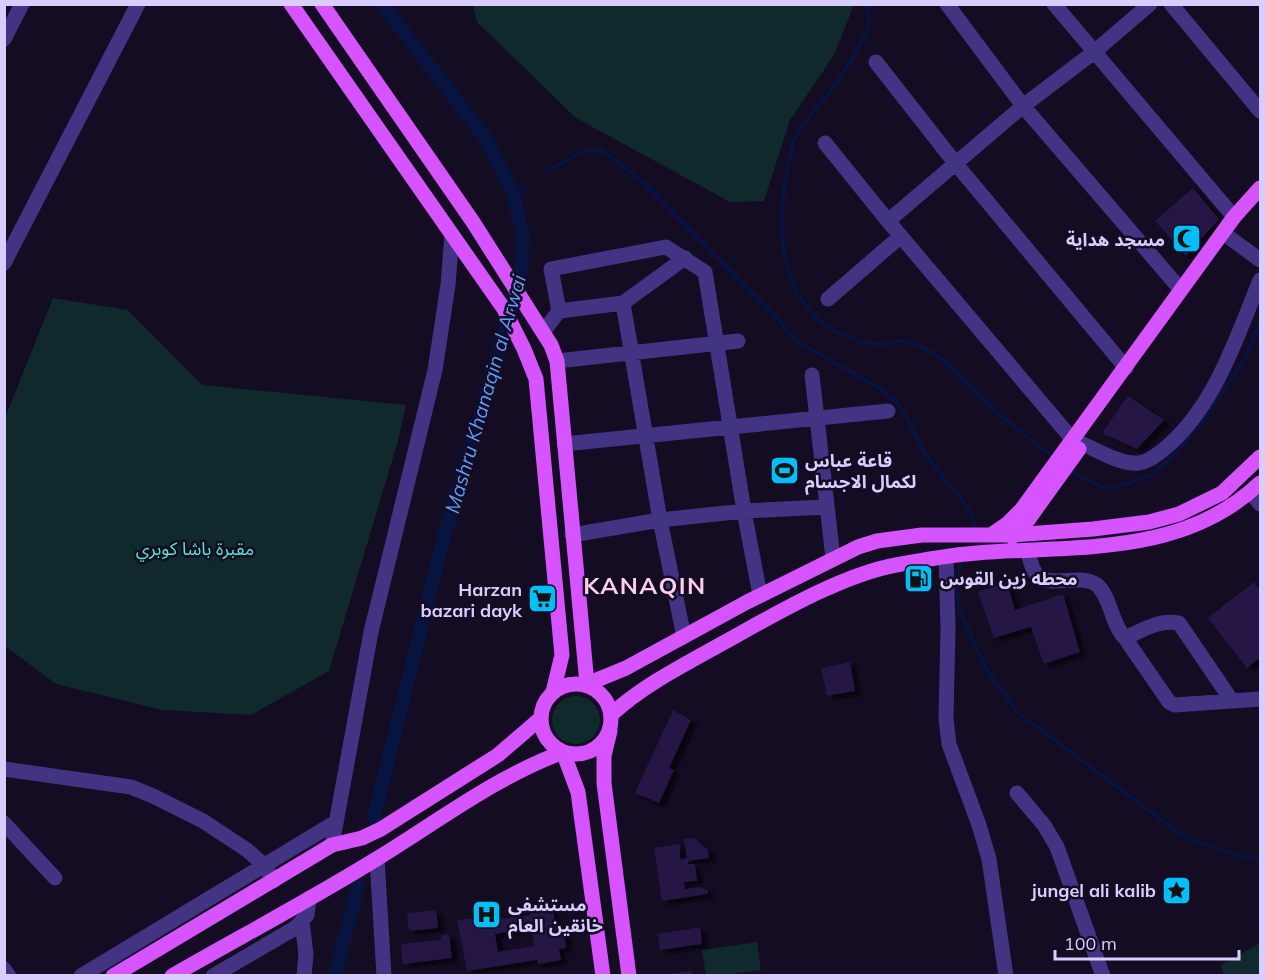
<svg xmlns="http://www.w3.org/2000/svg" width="1265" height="980" font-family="Mulish,'Noto Sans Arabic',sans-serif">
  <defs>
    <filter id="shadow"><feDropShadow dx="6" dy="4" stdDeviation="1.5" flood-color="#0009"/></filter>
  </defs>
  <rect width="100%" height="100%" fill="#130c22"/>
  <path fill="#0f292c" d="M 473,5 L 473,4 L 854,5 L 834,55 L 790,120 L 764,201 L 730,202 L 576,118 L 477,22 Z
    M 53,298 L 128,310 L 202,385 L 406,405 L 398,441 L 329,671 L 251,715 L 162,710 L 56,684 L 5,646 L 5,418 Z
    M552 720a24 24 0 1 1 48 0a24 24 0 1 1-48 0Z
    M 757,942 L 761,970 L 722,975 L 706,975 L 702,950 Z
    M 1260,943 L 1260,975 L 1224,975 L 1221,965 Z"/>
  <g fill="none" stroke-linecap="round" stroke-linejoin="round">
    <path stroke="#071440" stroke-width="4" d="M 868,4 C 868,10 869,17 869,23 C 867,39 839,80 828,94 C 817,109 801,122 794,141 C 788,156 787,174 784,190 C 777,251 787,314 850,338 C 859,342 872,344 882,344 C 888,345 893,341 899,341 C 910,340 924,348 933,353 C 951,365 964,382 980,396 C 1003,418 1028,438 1053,457
      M 549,170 L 585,150 L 602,150 L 644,183 L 774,315 L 798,342 L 881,389 L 900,406 L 928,458 L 966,505 L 972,517 L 974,526 L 972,532
      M 513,193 L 525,186
      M 1069,469 L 1079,476 L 1105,488 L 1129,484 L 1154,473 L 1172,457 L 1206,416 L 1246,357 L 1260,323
      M 962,559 L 957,583 L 959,610 L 987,670 L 1018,713 L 1181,834 L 1220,851 L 1260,860"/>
    <path stroke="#071440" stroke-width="14" d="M 374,818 L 441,548 L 521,273 L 523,234 L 513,193 L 486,139 L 382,4
      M 335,976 L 358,885"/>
  </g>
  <path fill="#261744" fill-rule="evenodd" filter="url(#shadow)" d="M 1193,188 L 1219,219 L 1186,256 L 1155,221 Z
    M 1128,396 L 1164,420 L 1137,449 L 1102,433 Z
    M 1007,582 L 1015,610 L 1063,594 L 1080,652 L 1044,664 L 1031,627 L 994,638 L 978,592 Z
    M 1254,582 L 1260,590 L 1260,658 L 1247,668 L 1208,618 Z
    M 850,662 L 855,691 L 827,696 L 821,668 Z
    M 673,710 L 691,720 L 669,768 L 674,770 L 659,803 L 635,793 Z
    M 694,838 L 708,850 L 709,858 L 688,861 L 688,864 L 695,864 L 697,881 L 684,882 L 685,889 L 701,887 L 708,891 L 708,894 L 662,901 L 654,848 L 680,844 L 680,859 L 687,858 L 684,839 Z
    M 552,906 L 557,934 L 564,933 L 566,948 L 559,949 L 561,960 L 538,964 L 537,960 L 467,971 L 457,920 L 474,918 L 474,923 L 530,915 L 529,909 ZM 531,928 L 534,946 L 498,952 L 495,934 Z
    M 436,910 L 438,928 L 409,931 L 407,913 Z
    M 700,927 L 702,944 L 660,950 L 658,934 Z
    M 449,934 L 452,958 L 403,964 L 401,944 L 441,940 L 441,935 Z
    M 692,971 L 693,976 L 668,976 L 668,974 Z"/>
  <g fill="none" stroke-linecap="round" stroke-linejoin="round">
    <path stroke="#423483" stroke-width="15" d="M 947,4 L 1023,106 L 1181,290
      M 1054,4 L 1234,217
      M 1171,4 L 1260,111
      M 4,39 L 22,4
      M 876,62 L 956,164 L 1126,368
      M 825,143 L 888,221 L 1073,440
      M 888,221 L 1023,106 L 1094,52 L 1150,4
      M 1230,238 L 1260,260
      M 4,263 L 138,4
      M 828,299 L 901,236
      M 623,303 L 660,520 L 684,637
      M 559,311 L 551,269 L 666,247 L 705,272 L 744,511 L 760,595
      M 543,332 L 559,311 L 623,303 L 685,258
      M 557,361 L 738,341
      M 812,375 L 833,558
      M 564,444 L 888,411
      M 1083,444 C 1099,451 1121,465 1139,463 C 1148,462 1155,456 1163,450 C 1214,409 1236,339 1260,280
      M 1251,492 L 1260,504
      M 572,535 L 660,520 L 744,511 L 826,507
      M 1027,550 C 1030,558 1032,571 1038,576 C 1050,588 1081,573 1097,585 C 1111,597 1111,624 1125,638 L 1169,702 L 1175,705 L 1260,699
      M 946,557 L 948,629 L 946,718 L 949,744 L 979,825 L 989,859 L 1006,976
      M 1125,638 C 1143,630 1159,619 1179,623 L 1232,701
      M 4,769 L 131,787 L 153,796 L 203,821 L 247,850 L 264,865 L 274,881
      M 1017,793 L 1044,825 L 1057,847 L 1103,976
      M 4,823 L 55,878
      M 332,845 L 371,632 L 435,370 L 448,285 L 452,234
      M 377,859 L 384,976
      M 302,922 L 306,954 L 304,976
      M 4,969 L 9,976
      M 81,976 L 336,822
      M 213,976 L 295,928 L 307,915 L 309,898"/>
    <path stroke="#d554ff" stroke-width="15" d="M 291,4 L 504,309 L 524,349 L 536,379 L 562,655 L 553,692
      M 322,4 L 473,222 L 551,345 L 557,361 L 587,684 L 626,668 L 747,602 L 858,547 L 877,541 L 922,535 L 1014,535 L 1093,529 L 1149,522 L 1179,514 L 1222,493 L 1260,457
      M 991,535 L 1007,524 L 1022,509 L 1234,217 L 1260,188
      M 1012,537 L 1028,520 L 1079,449
      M541 719a35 35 0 1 1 70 0a35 35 0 1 1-70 0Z
      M 612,714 C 645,684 684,665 723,643 C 772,616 841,575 896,565 C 922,560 950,555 977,553 C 1076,545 1182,557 1260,483
      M 610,731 L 604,756 L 604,783 L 629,976
      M 113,976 L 332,845 L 362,838 L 381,829 L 498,755 L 541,718
      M 172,976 C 240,937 310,900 378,858 C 440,820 494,778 563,752 L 578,792 L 603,976"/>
  </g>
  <defs>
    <symbol id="mosque-square" viewBox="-11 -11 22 22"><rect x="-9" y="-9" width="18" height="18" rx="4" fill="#00bff8" stroke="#130c22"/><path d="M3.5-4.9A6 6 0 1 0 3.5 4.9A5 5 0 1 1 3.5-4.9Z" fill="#111"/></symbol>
    <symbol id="stadium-square" viewBox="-11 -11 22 22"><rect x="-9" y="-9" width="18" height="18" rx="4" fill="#00bff8" stroke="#130c22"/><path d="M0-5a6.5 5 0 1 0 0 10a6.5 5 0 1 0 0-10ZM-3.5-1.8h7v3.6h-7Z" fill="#111"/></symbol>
    <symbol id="fuel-square" viewBox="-11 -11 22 22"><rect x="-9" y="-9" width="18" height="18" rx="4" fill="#00bff8" stroke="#130c22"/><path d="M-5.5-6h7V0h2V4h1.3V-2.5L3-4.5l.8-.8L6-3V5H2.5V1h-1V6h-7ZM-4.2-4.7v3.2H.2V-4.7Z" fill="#111"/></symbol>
    <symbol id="supermarket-square" viewBox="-11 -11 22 22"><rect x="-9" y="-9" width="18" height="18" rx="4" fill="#00bff8" stroke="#130c22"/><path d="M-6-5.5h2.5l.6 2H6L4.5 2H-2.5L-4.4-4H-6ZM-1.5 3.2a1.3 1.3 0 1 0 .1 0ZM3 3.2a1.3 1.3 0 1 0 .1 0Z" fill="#111"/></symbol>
    <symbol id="sight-square" viewBox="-11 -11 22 22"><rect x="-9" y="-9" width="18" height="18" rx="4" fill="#00bff8" stroke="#130c22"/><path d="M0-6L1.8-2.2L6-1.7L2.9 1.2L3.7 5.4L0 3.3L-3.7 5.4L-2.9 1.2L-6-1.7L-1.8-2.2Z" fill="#111"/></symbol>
    <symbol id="hospital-square" viewBox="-11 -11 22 22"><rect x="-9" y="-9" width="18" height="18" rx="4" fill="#00bff8" stroke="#130c22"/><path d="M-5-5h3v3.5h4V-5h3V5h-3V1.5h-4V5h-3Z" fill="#111"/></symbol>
  </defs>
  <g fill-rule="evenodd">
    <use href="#mosque-square" x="1170" y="222" width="33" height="33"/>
    <use href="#stadium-square" x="768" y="454" width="33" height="33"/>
    <use href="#fuel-square" x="902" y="562" width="33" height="33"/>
    <use href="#supermarket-square" x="526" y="582" width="33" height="33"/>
    <use href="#sight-square" x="1160" y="874" width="33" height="33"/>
    <use href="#hospital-square" x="470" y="898" width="33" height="33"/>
  </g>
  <g text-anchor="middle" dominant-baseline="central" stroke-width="5" stroke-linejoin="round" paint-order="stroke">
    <g font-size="18" font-weight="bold" fill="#d9cdff" stroke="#130c22" text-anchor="end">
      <text x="1165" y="239">مسجد هداية</text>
      <text x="805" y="460" text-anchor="start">قاعة عباس<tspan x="805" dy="21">لكمال الاجسام</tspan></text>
      <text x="940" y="578" text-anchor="start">محطه زين القوس</text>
      <text x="522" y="589">Harzan<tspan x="522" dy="21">bazari dayk</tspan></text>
      <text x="1156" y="890">jungel ali kalib</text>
      <text x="508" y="904" text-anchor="start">مستشفى<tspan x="508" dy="21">خانقين العام</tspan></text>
    </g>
    <g font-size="18" fill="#53e5d3" stroke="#130c22">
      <text x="195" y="548">مقبرة باشا كوبري</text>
    </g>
    <g font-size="20" font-style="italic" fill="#5b9eff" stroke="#130c22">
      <text transform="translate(485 394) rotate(-74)">Mashru Khanaqin al Arwai</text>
    </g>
    <g font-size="24" font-weight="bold" letter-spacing="1.5" fill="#ffcfe7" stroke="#130c22">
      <text x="645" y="585">KANAQIN</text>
    </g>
  </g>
  <rect width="1265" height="980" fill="none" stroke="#d9cdff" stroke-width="12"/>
  <path d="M1055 950v9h184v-9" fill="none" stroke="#d9cdff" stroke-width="3"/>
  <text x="1064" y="950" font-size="18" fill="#d9cdff" stroke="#130c22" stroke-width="4.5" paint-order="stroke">100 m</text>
</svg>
